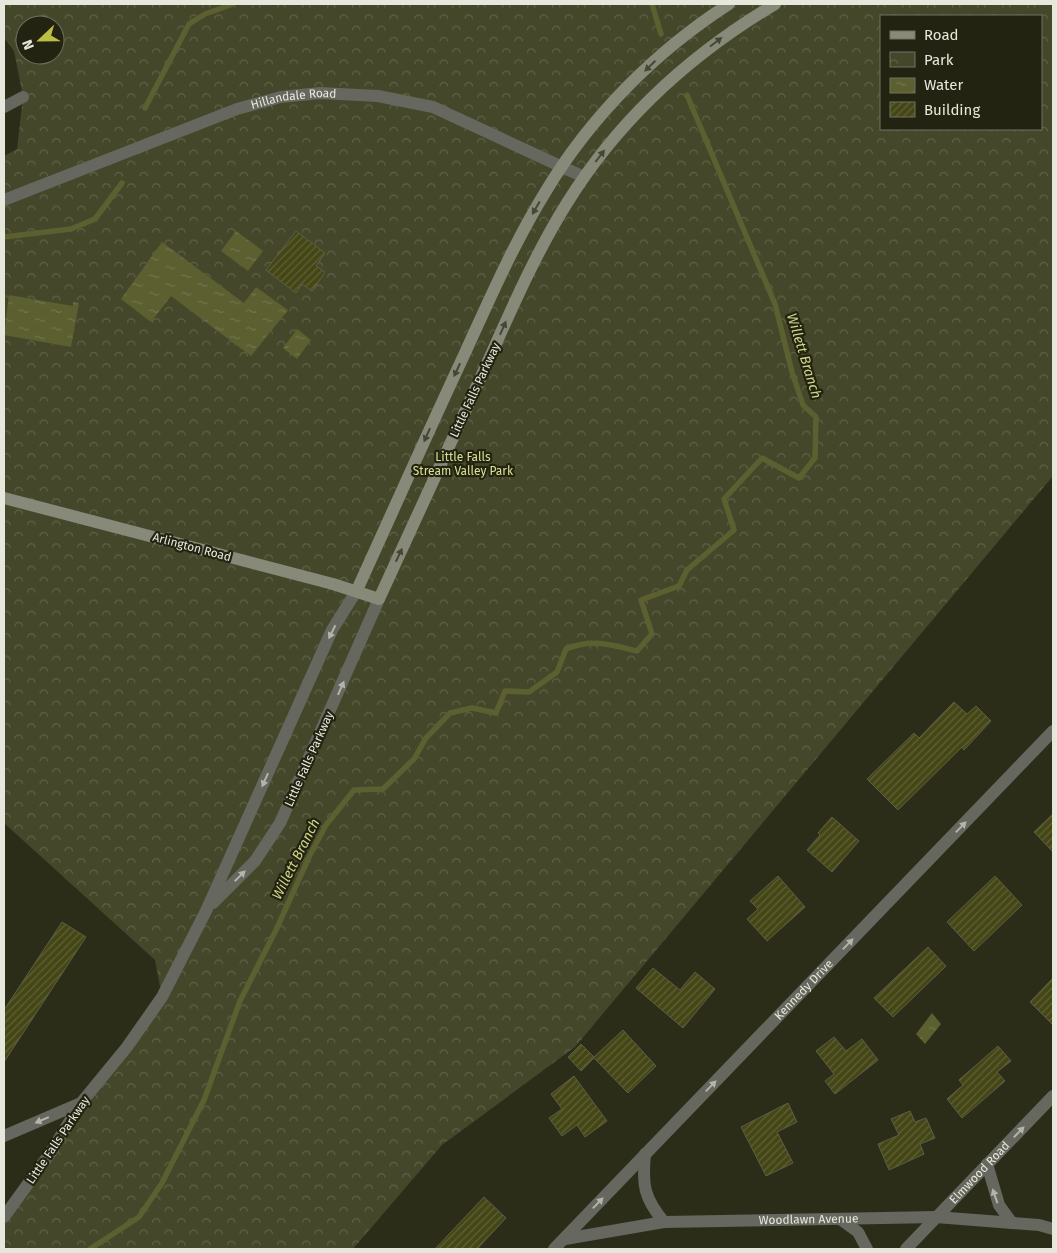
<svg xmlns="http://www.w3.org/2000/svg" width="1057" height="1253" font-family="'Fira Sans',sans-serif">
  <defs>
    <pattern id="park-crowns" width="20" height="18" patternUnits="userSpaceOnUse" patternTransform="scale(1.25)"><rect width="20" height="18" fill="#45472a"/><path d="M2 6a3 3 0 1 1 6 0M12 15a3 3 0 1 1 6 0" fill="none" stroke="#606248"/></pattern>
    <pattern id="water-ripples" width="26" height="14" patternUnits="userSpaceOnUse" patternTransform="scale(1.25)"><rect width="26" height="14" fill="#5c5f30"/><path d="M2 4q2-2 4 0t4 0M15 11q2-2 4 0t4 0" fill="none" stroke="#73764d"/></pattern>
    <pattern id="building-hatch" width="6" height="6" patternUnits="userSpaceOnUse" patternTransform="scale(1.25)"><rect width="6" height="6" fill="#444616"/><path d="M-1 1l2-2M0 6l6-6M5 7l2-2" fill="none" stroke="#5f6137"/></pattern>
  </defs>
  <rect width="100%" height="100%" fill="#2c2d19"/>
  <path fill="url(#park-crowns)" fill-rule="evenodd" d="M 4,4 L 1053,4 L 1053,476 L 575,1047 L 442,1145 L 353,1249 L 4,1249 L 4,1217 L 162,997 L 155,960 L 4,823 L 4,156 L 17,149 L 23,97 L 14,51 L 4,38 ZM 881,16 L 1041,16 L 1041,129 L 881,129 ZM 25,25 L 55,25 L 55,55 L 25,55 Z"/>
  <path fill="url(#water-ripples)" d="M 236,231 L 263,251 L 248,271 L 221,251 Z
    M 162,242 L 244,303 L 256,287 L 288,310 L 251,356 L 171,296 L 151,322 L 121,299 Z
    M 9,295 L 73,306 L 73,302 L 79,303 L 71,347 L 4,335 Z
    M 297,329 L 311,340 L 297,359 L 283,348 Z
    M 932,1013 L 941,1024 L 925,1044 L 916,1034 Z"/>
  <g fill="none" stroke-linecap="round" stroke-linejoin="round">
    <path stroke="#5c5f30" stroke-width="5.5" d="M 652,4 L 661,34
      M 145,108 L 189,24 L 205,14 L 233,4
      M 4,237 L 71,229 L 95,219 L 122,183
      M 90,1249 L 139,1217 L 162,1183 L 204,1100 L 240,1001 L 276,930 L 310,855 L 326,825 L 354,790 L 383,789 L 414,759 L 426,738 L 450,713 L 472,708 L 496,713 L 505,691 L 529,692 L 557,672 L 566,649 C 592,638 611,645 637,651 L 652,634 L 641,600 L 679,586 L 687,570 L 734,530 L 724,499 L 762,458 L 799,478 L 815,458 L 816,417 L 803,405 L 792,372 L 775,304 L 687,95"/>
  </g>
  <path fill="url(#building-hatch)" stroke="#5c5e48" d="M 296,231 L 325,253 L 316,266 L 325,272 L 312,291 L 302,284 L 296,293 L 266,270 Z
    M 954,702 L 967,714 L 976,706 L 991,721 L 964,750 L 962,747 L 898,810 L 867,779 L 914,733 L 919,738 Z
    M 1053,814 L 1053,852 L 1034,832 Z
    M 832,817 L 859,841 L 832,872 L 807,850 L 820,835 L 818,833 Z
    M 778,876 L 805,907 L 767,941 L 747,919 L 758,909 L 750,901 Z
    M 995,876 L 1022,905 L 974,951 L 947,922 Z
    M 62,922 L 86,937 L 4,1062 L 4,1010 Z
    M 928,947 L 946,966 L 893,1017 L 874,998 Z
    M 653,968 L 680,990 L 695,972 L 715,989 L 683,1028 L 636,988 Z
    M 1053,978 L 1053,1025 L 1030,1002 Z
    M 623,1030 L 656,1066 L 628,1093 L 594,1058 L 581,1071 L 568,1057 L 581,1044 L 594,1057 Z
    M 834,1037 L 846,1051 L 862,1039 L 878,1060 L 835,1094 L 825,1081 L 834,1074 L 816,1051 Z
    M 998,1046 L 1011,1061 L 997,1072 L 1005,1081 L 962,1118 L 947,1099 L 963,1085 L 959,1080 Z
    M 574,1076 L 607,1121 L 585,1137 L 577,1125 L 562,1136 L 549,1118 L 562,1109 L 551,1094 Z
    M 788,1103 L 797,1122 L 777,1132 L 793,1163 L 766,1176 L 741,1127 Z
    M 910,1111 L 915,1122 L 926,1118 L 935,1138 L 920,1144 L 924,1154 L 889,1170 L 878,1144 L 899,1135 L 891,1119 Z
    M 484,1197 L 506,1218 L 477,1249 L 435,1249 Z"/>
  <g fill="none" stroke-linecap="round" stroke-linejoin="round">
    <g stroke="#66675e" stroke-width="12">
      <path d="M 4,107 L 23,97"/>
      <path id="s1" d="M 4,200 L 237,109 L 281,97 L 320,93 L 378,96 L 433,107 L 584,177"/>
      <path d="M 645,1154 C 642,1185 644,1198 664,1222"/>
      <path d="M 987,1164 L 999,1205 L 1012,1223"/>
      <path d="M 840,1219 L 858,1232 L 867,1249"/>
      <path id="s2" d="M 565,1239 L 664,1222 L 936,1217 L 1039,1225 L 1053,1229"/>
      <path id="s3" d="M 554,1249 L 1053,731"/>
      <path id="s4" d="M 906,1249 L 1053,1096"/>
    </g>
    <path stroke="#66675e" stroke-width="12" d="M 213,903 L 255,861 L 280,823 L 379,599
      M 4,1136 L 81,1103
      M 4,1217 L 51,1152 L 81,1103 L 127,1047 L 162,997 L 206,911 L 332,630 L 357,590"/>
    <path stroke="#878979" stroke-width="12" d="M 4,498 L 333,584 L 379,599 C 413,526 446,452 480,379 C 507,320 532,259 567,203 C 619,119 691,54 775,4
      M 357,590 C 393,511 428,432 465,353 C 490,298 514,243 546,191 C 591,116 656,51 729,4"/>
  </g>
  <defs><path id="oneway-solid" d="M-6-.8H1V-3.2L6.5 0L1 3.2V.8H-6Z" transform="scale(1.25)"/></defs>
  <g fill="#454735">
    <use href="#oneway-solid" transform="translate(716 42) rotate(-37)"/>
    <use href="#oneway-solid" transform="translate(650 66) rotate(136)"/>
    <use href="#oneway-solid" transform="translate(600 156) rotate(-53)"/>
    <use href="#oneway-solid" transform="translate(536 208) rotate(120)"/>
    <use href="#oneway-solid" transform="translate(503 328) rotate(-66)"/>
    <use href="#oneway-solid" transform="translate(457 370) rotate(115)"/>
    <use href="#oneway-solid" transform="translate(427 435) rotate(114)"/>
    <use href="#oneway-solid" transform="translate(399 555) rotate(-65)"/>
  </g>
  <g fill="#b3b4aa">
    <use href="#oneway-solid" transform="translate(332 632) rotate(117)"/>
    <use href="#oneway-solid" transform="translate(341 688) rotate(-66)"/>
    <use href="#oneway-solid" transform="translate(265 780) rotate(114)"/>
    <use href="#oneway-solid" transform="translate(961 827) rotate(-46)"/>
    <use href="#oneway-solid" transform="translate(240 876) rotate(-45)"/>
    <use href="#oneway-solid" transform="translate(848 944) rotate(-46)"/>
    <use href="#oneway-solid" transform="translate(711 1086) rotate(-46)"/>
    <use href="#oneway-solid" transform="translate(42 1120) rotate(157)"/>
    <use href="#oneway-solid" transform="translate(1019 1132) rotate(-46)"/>
    <use href="#oneway-solid" transform="translate(995 1196) rotate(-109)"/>
    <use href="#oneway-solid" transform="translate(598 1203) rotate(-46)"/>
  </g>
  <g text-anchor="middle" dominant-baseline="central" stroke-width="4.5" stroke-linejoin="round" paint-order="stroke">
    <g font-size="12" fill="#e7e8dc" stroke="#222310">
      <text stroke="none"><textPath href="#s1" startOffset="308">Hillandale Road</textPath></text>
      <text transform="translate(475 390) rotate(-65)">Little Falls Parkway</text>
      <text transform="translate(192 547) rotate(15)">Arlington Road</text>
      <text transform="translate(309 759) rotate(-66)">Little Falls Parkway</text>
      <text stroke="none"><textPath href="#s3" startOffset="360">Kennedy Drive</textPath></text>
      <text transform="translate(58 1140) rotate(-56)">Little Falls Parkway</text>
      <text stroke="none"><textPath href="#s4" startOffset="106">Elmwood Road</textPath></text>
      <text stroke="none"><textPath href="#s2" startOffset="245">Woodlawn Avenue</textPath></text>
    </g>
    <g font-size="12" fill="#dbe094" stroke="#222310">
      <text x="463" y="457">Little Falls<tspan x="463" dy="14">Stream Valley Park</tspan></text>
    </g>
    <g font-size="14" font-style="italic" fill="#d0d588" stroke="#222310">
      <text transform="translate(804 356) rotate(73)">Willett Branch</text>
      <text transform="translate(296 859) rotate(-63)">Willett Branch</text>
    </g>
  </g>
  <rect width="1057" height="1253" fill="none" stroke="#e7e8dc" stroke-width="10"/>
  <rect x="880" y="15" width="162" height="115" fill="#222310" stroke="#717262"/>
  <rect x="890" y="31" width="25" height="8" fill="#878979" stroke="#717262"/>
  <text x="924" y="40" font-size="15" fill="#e7e8dc">Road</text>
  <rect x="890" y="52" width="25" height="15" fill="url(#park-crowns)" stroke="#717262"/>
  <text x="924" y="65" font-size="15" fill="#e7e8dc">Park</text>
  <rect x="890" y="78" width="25" height="15" fill="url(#water-ripples)" stroke="#717262"/>
  <text x="924" y="90" font-size="15" fill="#e7e8dc">Water</text>
  <rect x="890" y="102" width="25" height="15" fill="url(#building-hatch)" stroke="#717262"/>
  <text x="924" y="115" font-size="15" fill="#e7e8dc">Building</text>
  <g transform="translate(40 40) rotate(248)"><circle r="24" fill="#222310" stroke="#717262"/>
  <path d="M0-4L9 19L0 12L-9 19Z" fill="#bbc044"/>
  <text y="-8" font-size="14" font-weight="bold" text-anchor="middle" fill="#e7e8dc">N</text>
  </g>
</svg>
